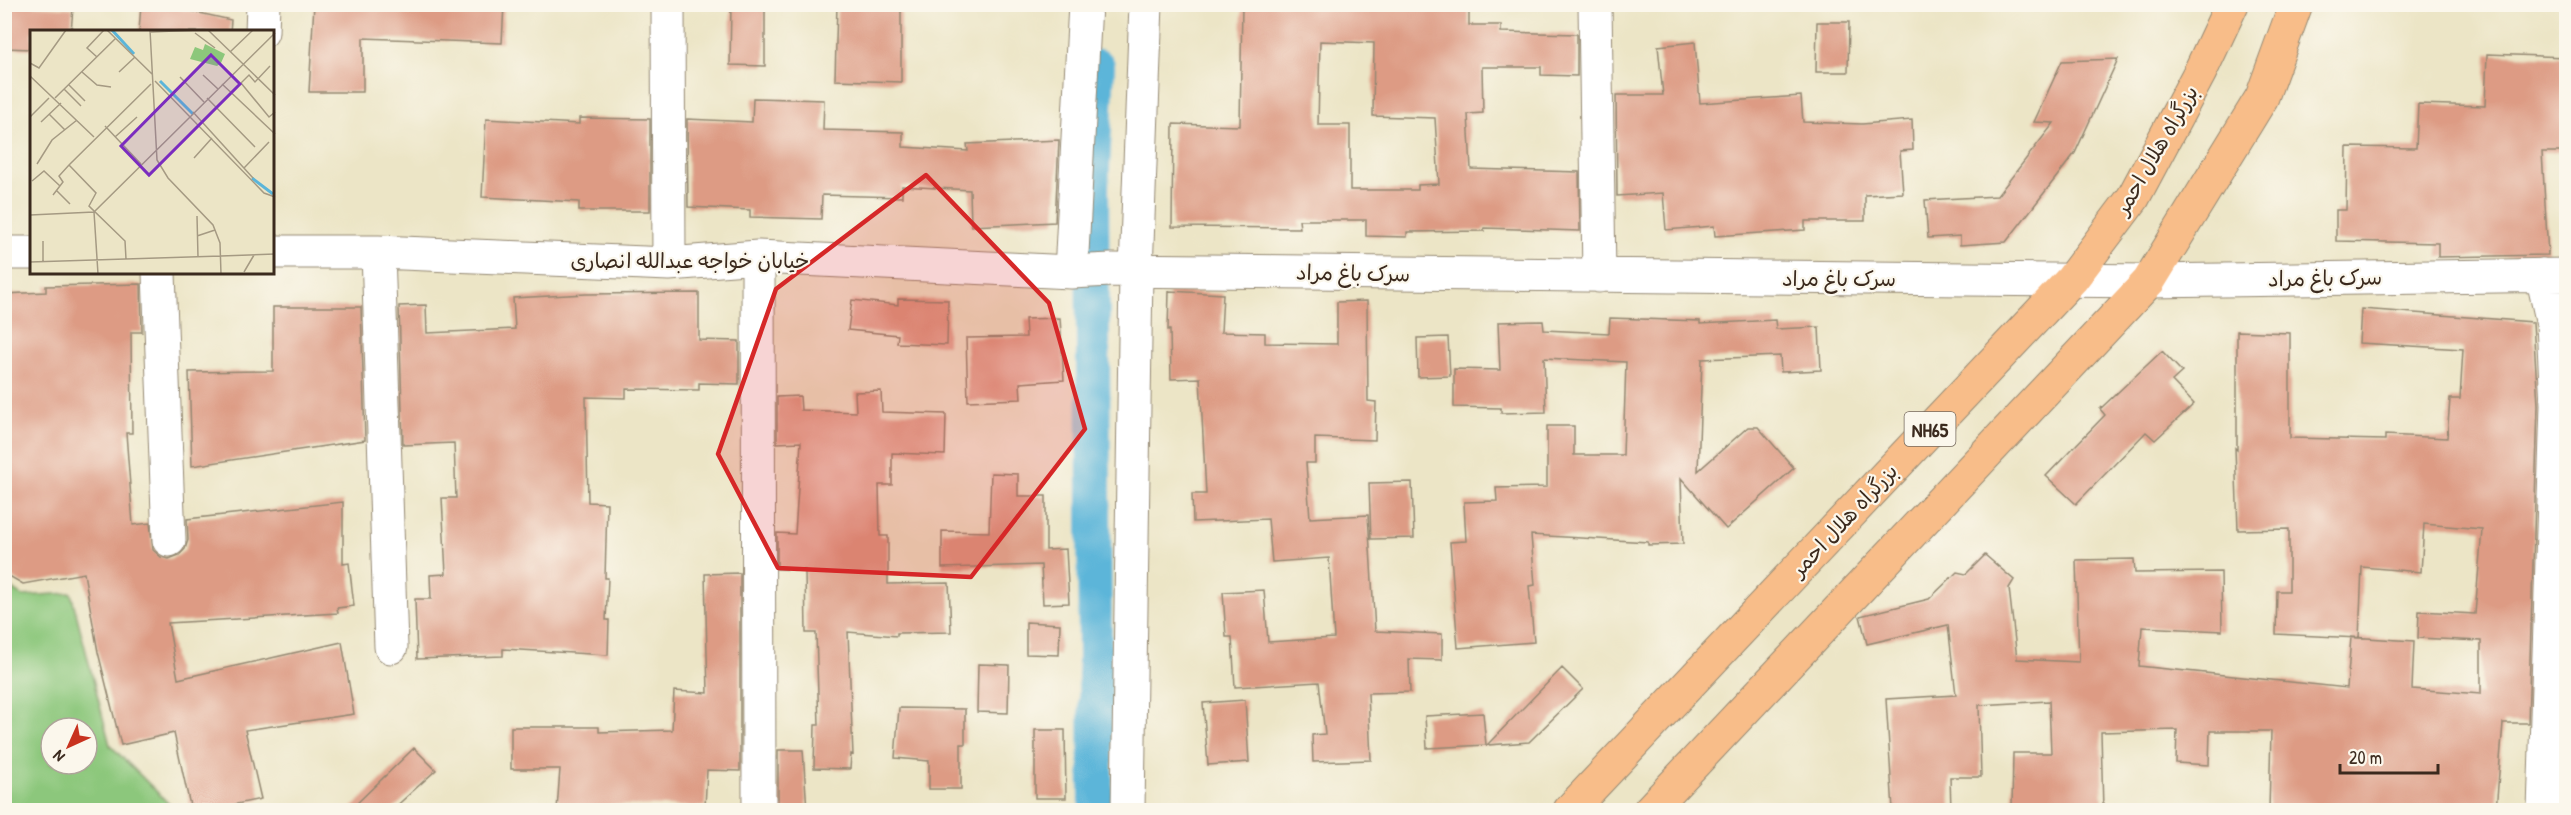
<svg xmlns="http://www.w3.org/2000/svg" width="2571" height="815" font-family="'Patrick Hand','Playpen Sans Arabic',sans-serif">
  <rect width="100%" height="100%" fill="#fbf7ec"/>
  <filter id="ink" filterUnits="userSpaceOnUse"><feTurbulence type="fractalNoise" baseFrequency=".0167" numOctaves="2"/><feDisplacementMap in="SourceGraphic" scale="12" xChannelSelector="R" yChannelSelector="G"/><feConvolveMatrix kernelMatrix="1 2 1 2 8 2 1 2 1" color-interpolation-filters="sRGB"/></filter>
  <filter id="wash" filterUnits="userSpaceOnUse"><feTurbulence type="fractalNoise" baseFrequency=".008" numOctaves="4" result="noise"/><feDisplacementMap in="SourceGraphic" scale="24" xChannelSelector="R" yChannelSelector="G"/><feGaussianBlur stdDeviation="1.35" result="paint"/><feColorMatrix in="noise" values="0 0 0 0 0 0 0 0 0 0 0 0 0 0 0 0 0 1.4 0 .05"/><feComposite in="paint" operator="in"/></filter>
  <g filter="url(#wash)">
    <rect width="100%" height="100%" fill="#ece5c6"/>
    <path fill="#8cc77b" stroke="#64784c" stroke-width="1.5" fill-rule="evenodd" d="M 4,584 L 23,596 L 71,593 L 110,745 L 175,810 L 5,810 ZM 51,728 L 87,728 L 87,764 L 51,764 Z"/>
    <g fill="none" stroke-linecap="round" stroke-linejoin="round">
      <path stroke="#5bb5d9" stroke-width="34" d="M 1096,810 L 1092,187 L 1098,66"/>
    </g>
    <g id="blocks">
      <path fill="#dd9b84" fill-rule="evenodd" d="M 4,4 L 73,8 L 71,32 L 32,32 L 32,49 L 4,48 Z
        M 141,4 L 159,4 L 231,20 L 230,32 L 139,32 Z
        M 314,4 L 504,4 L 502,43 L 363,38 L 363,92 L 309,92 Z
        M 731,4 L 765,4 L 765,66 L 730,65 Z
        M 837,4 L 901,4 L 901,82 L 835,80 Z
        M 1242,4 L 1469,4 L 1469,25 L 1501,25 L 1501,32 L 1577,34 L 1577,76 L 1541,75 L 1541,67 L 1482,67 L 1483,113 L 1468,114 L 1471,169 L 1579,172 L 1580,231 L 1484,228 L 1484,231 L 1407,232 L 1407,237 L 1366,236 L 1366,220 L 1299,220 L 1300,228 L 1172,227 L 1173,124 L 1240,126 ZM 1320,41 L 1374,43 L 1373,116 L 1435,118 L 1439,184 L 1418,185 L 1418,190 L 1350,190 L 1350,125 L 1318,125 Z
        M 1817,22 L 1849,22 L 1848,72 L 1816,72 Z
        M 1695,42 L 1700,103 L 1801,96 L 1803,122 L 1862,124 L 1912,120 L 1913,150 L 1900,151 L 1903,193 L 1865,195 L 1865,221 L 1805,221 L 1805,230 L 1715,236 L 1714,226 L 1666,230 L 1663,193 L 1617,196 L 1616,95 L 1663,95 L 1658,46 Z
        M 2487,54 L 2566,57 L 2565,152 L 2542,152 L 2548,255 L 2438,257 L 2438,243 L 2336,241 L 2336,210 L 2346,210 L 2347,147 L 2416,148 L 2418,104 L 2485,106 Z
        M 2118,59 L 2075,153 L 2006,242 L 1960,245 L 1960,236 L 1928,238 L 1925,200 L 1997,196 L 2054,123 L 2034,122 L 2062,61 Z
        M 753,98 L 824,100 L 823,130 L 903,132 L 903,147 L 968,151 L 967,144 L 1059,140 L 1055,222 L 971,226 L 970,190 L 902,186 L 902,197 L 822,195 L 821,219 L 750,217 L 750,210 L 688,207 L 687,119 L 752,122 Z
        M 579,118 L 650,119 L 650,211 L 579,211 L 579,202 L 482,197 L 486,119 L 579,124 Z
        M 141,284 L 142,332 L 131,332 L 132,433 L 126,433 L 133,525 L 150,523 L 153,550 L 161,557 L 169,559 L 179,555 L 185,549 L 188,540 L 187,519 L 343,502 L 343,564 L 349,563 L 354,606 L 337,608 L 338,613 L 168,623 L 178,679 L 342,642 L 354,714 L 245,730 L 261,799 L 208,810 L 191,810 L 174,733 L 121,745 L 98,652 L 84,573 L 23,584 L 4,573 L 4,294 L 46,292 L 46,286 Z
        M 1169,291 L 1223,294 L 1221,332 L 1265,333 L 1265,343 L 1337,344 L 1337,302 L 1367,301 L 1368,401 L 1376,402 L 1375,440 L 1315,438 L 1315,463 L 1306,463 L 1310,518 L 1368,515 L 1375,631 L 1442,634 L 1442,660 L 1409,659 L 1410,692 L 1368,693 L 1371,760 L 1313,762 L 1312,735 L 1325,734 L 1319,682 L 1235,687 L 1232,637 L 1226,637 L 1223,592 L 1264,590 L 1268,642 L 1334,638 L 1329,558 L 1272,562 L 1268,519 L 1193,522 L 1192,494 L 1206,494 L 1200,378 L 1171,379 L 1170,330 L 1168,330 Z
        M 699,293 L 699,340 L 739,341 L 739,384 L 699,383 L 699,390 L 626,389 L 626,398 L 586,397 L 588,502 L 607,503 L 605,578 L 608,578 L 606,620 L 609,620 L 608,655 L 503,649 L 503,656 L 417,659 L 415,599 L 431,599 L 430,575 L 446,574 L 442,498 L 456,498 L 454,443 L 403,445 L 399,306 L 426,305 L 427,333 L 515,329 L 513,298 L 586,294 Z
        M 898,299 L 948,300 L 947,345 L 897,343 L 898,335 L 848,330 L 852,300 L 898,305 Z
        M 273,307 L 361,307 L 365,440 L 192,466 L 189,372 L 273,371 Z
        M 2361,309 L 2533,322 L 2538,405 L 2528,723 L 2503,723 L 2496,810 L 2269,810 L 2271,731 L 2210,731 L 2209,765 L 2176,763 L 2177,730 L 2101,732 L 2103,810 L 2012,810 L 2013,753 L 2051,753 L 2049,701 L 1979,705 L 1981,777 L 1950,777 L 1951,810 L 1893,810 L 1886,699 L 1956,695 L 1948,625 L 1867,644 L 1860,616 L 1929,599 L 1957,572 L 1966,574 L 1985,555 L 2014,580 L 2009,588 L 2017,659 L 2079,662 L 2076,560 L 2134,559 L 2135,573 L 2221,572 L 2222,631 L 2142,627 L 2139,666 L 2347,688 L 2351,637 L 2414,641 L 2412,689 L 2481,694 L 2481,641 L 2418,638 L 2419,611 L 2475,614 L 2482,529 L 2424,524 L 2421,572 L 2362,567 L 2359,638 L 2276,634 L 2277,591 L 2289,591 L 2289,529 L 2238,530 L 2235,448 L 2237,450 L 2237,331 L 2290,333 L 2290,438 L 2385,440 L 2385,435 L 2447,438 L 2450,399 L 2460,399 L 2463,349 L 2359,343 Z
        M 1060,318 L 1064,380 L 1020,383 L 1021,399 L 968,401 L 966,338 L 1026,337 L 1025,319 Z
        M 1610,318 L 1700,321 L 1700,324 L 1775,320 L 1776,329 L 1819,327 L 1821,370 L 1781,372 L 1780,356 L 1702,359 L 1698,471 L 1748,427 L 1758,427 L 1794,468 L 1726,529 L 1681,478 L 1683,544 L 1648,545 L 1648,542 L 1531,535 L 1535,585 L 1529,586 L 1534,642 L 1458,648 L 1450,542 L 1466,541 L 1464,502 L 1497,501 L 1496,488 L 1547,487 L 1547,426 L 1574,426 L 1574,455 L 1623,455 L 1626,362 L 1544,358 L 1546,412 L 1501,413 L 1501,408 L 1454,407 L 1454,369 L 1500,370 L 1498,322 L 1543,321 L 1544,330 L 1609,333 Z
        M 1448,337 L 1450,376 L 1418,377 L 1417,338 Z
        M 2162,351 L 2182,372 L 2172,381 L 2194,404 L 2155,440 L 2146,432 L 2076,504 L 2046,476 L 2105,415 L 2100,409 Z
        M 881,391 L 882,412 L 946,414 L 945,455 L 892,453 L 892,485 L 879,485 L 880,536 L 888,536 L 888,584 L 949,583 L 951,632 L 897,633 L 897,636 L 848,632 L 853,755 L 851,754 L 850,769 L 814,768 L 815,725 L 819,725 L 816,633 L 806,633 L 805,570 L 777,569 L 777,533 L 795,534 L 801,442 L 777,443 L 777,397 L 800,396 L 801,410 L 856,412 L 855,392 Z
        M 991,473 L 1018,474 L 1018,496 L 1046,496 L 1046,550 L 1066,549 L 1069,603 L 1043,604 L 1041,565 L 942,568 L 942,531 L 989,532 Z
        M 1412,482 L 1414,538 L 1371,539 L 1369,483 Z
        M 740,573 L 740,771 L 707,770 L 705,807 L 611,805 L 611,810 L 557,810 L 560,769 L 511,769 L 511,727 L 599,727 L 599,732 L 672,730 L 674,691 L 708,693 L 705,574 Z
        M 1026,622 L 1060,624 L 1059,655 L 1026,654 Z
        M 978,664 L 1009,665 L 1008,713 L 977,712 Z
        M 1562,668 L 1583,689 L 1529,742 L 1487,745 Z
        M 1245,700 L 1249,762 L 1208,765 L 1203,703 Z
        M 899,708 L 965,709 L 965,744 L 961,744 L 961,789 L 929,789 L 929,761 L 895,758 Z
        M 1483,713 L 1486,745 L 1427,748 L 1425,716 Z
        M 1035,730 L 1065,730 L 1066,798 L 1035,798 Z
        M 414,748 L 436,770 L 392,810 L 350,810 Z
        M 778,750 L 803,750 L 807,810 L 778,810 Z"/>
    </g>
  </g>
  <g filter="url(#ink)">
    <use href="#blocks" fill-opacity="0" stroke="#948872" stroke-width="1.5"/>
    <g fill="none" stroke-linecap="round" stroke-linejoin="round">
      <defs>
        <path id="minor" d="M 668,4 L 669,264
          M 1595,4 L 1599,276
          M 262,32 L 263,4
          M 273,252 L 378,252 L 669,264 L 758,257 L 1071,272 L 1111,270 L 2149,281 L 2566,275
          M 378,252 L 391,647
          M 4,253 L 32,253
          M 758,257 L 759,810
          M 1071,272 L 1085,4
          M 159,273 L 169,540
          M 2542,275 L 2553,324 L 2557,405 L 2544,810
          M 1128,810 L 1136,271 L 1146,4"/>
        <path id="highway" d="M 1570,810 L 2072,279 L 2133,198 L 2200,72 L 2232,4
          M 1650,810 L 2149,281 L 2262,97 L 2296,4"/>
      </defs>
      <use href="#minor" stroke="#948872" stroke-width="35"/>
      <use href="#highway" stroke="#948872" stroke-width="35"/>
      <use href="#minor" stroke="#fff" stroke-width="33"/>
      <use href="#highway" stroke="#f8bd89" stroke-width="33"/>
    </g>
  </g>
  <path fill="#d62828" fill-opacity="0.2" stroke="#d62828" stroke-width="4.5" stroke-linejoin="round" d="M 926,175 L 1049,303 L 1085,429 L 971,577 L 778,568 L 718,454 L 776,289 Z"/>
  <g text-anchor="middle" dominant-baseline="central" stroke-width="4.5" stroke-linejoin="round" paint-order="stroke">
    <rect fill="#fbf7ec" stroke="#75685c" stroke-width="1.5" x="1904.5" y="412" width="51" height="34" rx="4.5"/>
    <g font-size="20" font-weight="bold" fill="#3b2a1e">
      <text x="1930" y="429">NH65</text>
    </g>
    <g font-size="21" fill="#3b2a1e" stroke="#fbf7ec">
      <text transform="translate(2156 150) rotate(-60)">بزرگراه هلال احمر</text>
      <text x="690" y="260">خیابان خواجه عبدالله انصاری</text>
      <text transform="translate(1353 273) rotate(1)">سرک باغ مراد</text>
      <text x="1839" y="278">سرک باغ مراد</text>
      <text transform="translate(2325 278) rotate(-1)">سرک باغ مراد</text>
      <text transform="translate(1844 520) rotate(-47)">بزرگراه هلال احمر</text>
    </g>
  </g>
  <g transform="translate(30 30)">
    <rect width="244" height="244" fill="#ece5c6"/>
    <path d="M 175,14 L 195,24 L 191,33 L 187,36 L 160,29 L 165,17 L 173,20 Z" fill="#8cc77b"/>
    <path fill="none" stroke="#5bb5d9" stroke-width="3" d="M 82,0 L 104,24M 130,51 L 163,84M 222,148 L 243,164"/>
    <path fill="none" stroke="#a59a83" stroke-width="1.5" d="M 77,0 L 122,44M 120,0 L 127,130 L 138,148 L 183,195 L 190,213 L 191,244M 178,0 L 245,65M 121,2 L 169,0M 165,3 L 185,18M 200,22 L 223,0M 67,27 L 57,18 L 74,0M 0,33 L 9,38 L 36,0M 52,42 L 67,55 L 81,57M 89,42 L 105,27M 173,45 L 188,59M 0,46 L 64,107M 150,47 L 174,72M 125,51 L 234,163 L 245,167M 211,53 L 239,87 L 245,82M 192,54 L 245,104M 39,55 L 55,71M 34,59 L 51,76M 201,63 L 219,45 L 225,52 L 240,36M 25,68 L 86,8M 177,68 L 225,117M 163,82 L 223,148M 19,84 L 35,100M 0,87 L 19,68M 11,92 L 31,73M 75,96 L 111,134M 85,107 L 107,87M 164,128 L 182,108M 7,134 L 22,110 L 47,90M 39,135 L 66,163 L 59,176 L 95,211 L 96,229M 214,138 L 239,112M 2,151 L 14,141 L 30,156M 27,161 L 40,174M 23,165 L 33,152 L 29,146 L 39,135 L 121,54M 64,182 L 68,244M 0,185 L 64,182 L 245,3M 167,186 L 168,227M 167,206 L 185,200M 13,211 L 13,231M 191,226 L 245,224M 0,232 L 191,226M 214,242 L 224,225"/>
    <path fill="#7b2cbf" fill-opacity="0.15" stroke="#7b2cbf" stroke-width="3" d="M 181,25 L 210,54 L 119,145 L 91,116 Z"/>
    <rect width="244" height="244" fill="none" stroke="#3b2a1e" stroke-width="3"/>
  </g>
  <rect width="2571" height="815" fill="none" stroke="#fbf7ec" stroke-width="24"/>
  <g transform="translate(69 746) rotate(225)"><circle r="28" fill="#fbf7ec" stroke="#aea59a" stroke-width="1.5"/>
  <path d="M0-4.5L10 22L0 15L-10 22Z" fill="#c8321e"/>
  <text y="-9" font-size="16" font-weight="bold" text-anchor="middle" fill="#3b2a1e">N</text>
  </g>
  <path d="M2340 764v9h98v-9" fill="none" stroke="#3b2a1e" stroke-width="3"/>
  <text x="2349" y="764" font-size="18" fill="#3b2a1e" stroke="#fbf7ec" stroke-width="4.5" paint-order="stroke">20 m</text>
</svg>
